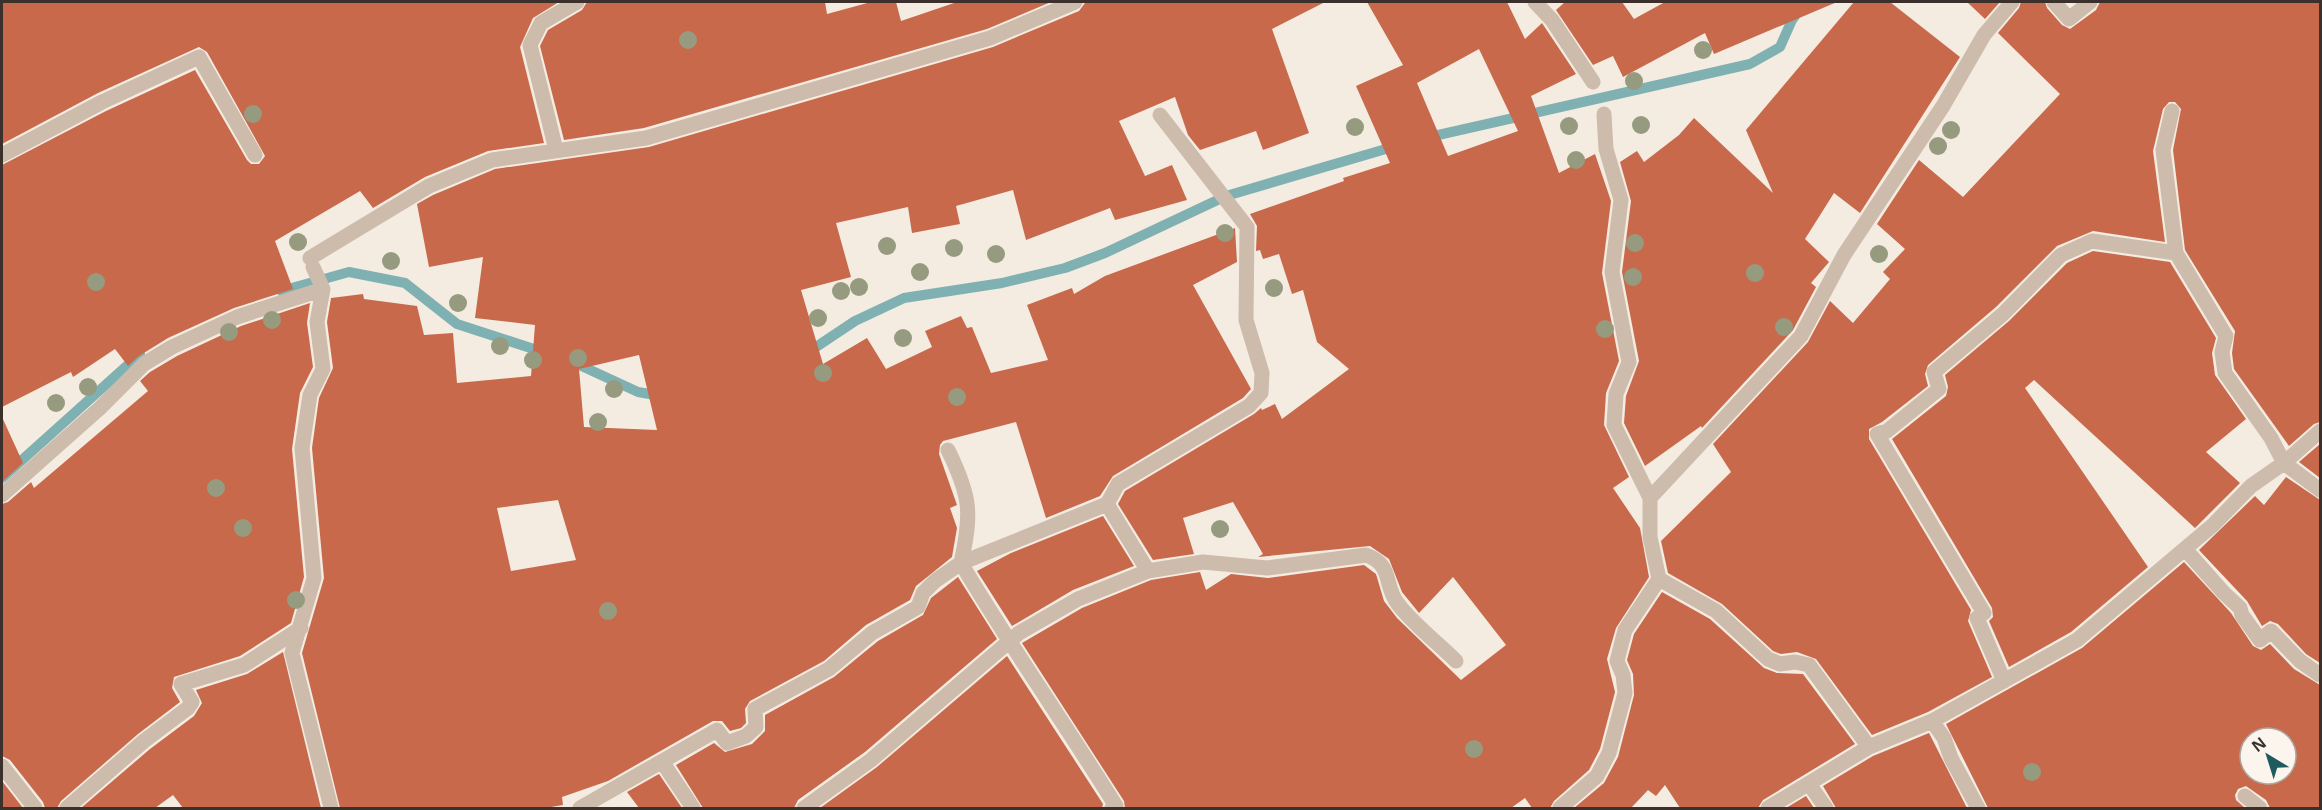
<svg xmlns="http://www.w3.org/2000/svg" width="2322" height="810" font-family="'Noto Sans',sans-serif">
  <rect width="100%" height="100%" fill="#f4ebe1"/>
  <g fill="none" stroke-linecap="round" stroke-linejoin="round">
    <path stroke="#7fb0b2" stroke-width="10" d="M 1425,138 L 1750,64 L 1780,47 L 1792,20 L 1805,2
      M 281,291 L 349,272 L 405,283 L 457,324 L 546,353
      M 807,353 L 855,321 L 904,298 L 1002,283 L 1065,268 L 1105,253 L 1226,196 L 1396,146
      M 575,363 L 638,392 L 661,396
      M 2,478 L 140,354"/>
  </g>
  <path fill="#c8694b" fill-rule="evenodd" d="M 2,2 L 559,2 L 533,18 L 520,47 L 544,143 L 488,151 L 425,177 L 373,208 L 360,191 L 275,241 L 293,289 L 234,308 L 168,338 L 139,356 L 128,366 L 115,349 L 73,377 L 71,372 L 2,407 L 2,165 L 106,111 L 195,70 L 247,160 L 251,164 L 259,164 L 265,156 L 207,52 L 199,47 L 98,93 L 2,144 Z
    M 587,2 L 825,2 L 827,14 L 871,2 L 896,2 L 901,21 L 957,2 L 1051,2 L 987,29 L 644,128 L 564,140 L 540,46 L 548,30 L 582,10 Z
    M 1367,2 L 1507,2 L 1525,39 L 1542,23 L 1576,74 L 1531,96 L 1559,173 L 1595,154 L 1611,201 L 1602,273 L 1619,361 L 1606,393 L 1604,425 L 1629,477 L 1613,488 L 1640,528 L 1649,577 L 1616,628 L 1607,659 L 1615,692 L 1600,749 L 1589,770 L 1554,801 L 1550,808 L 1532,808 L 1525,798 L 1511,808 L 1125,808 L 1124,801 L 1022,643 L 1082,608 L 1151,580 L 1200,572 L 1206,590 L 1231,574 L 1268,578 L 1364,565 L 1376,574 L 1384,601 L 1397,618 L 1461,680 L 1506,645 L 1453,577 L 1419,613 L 1402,592 L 1389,559 L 1370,546 L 1258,557 L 1263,554 L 1233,502 L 1183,518 L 1194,554 L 1153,560 L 1118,504 L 1125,491 L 1254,414 L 1261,408 L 1262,410 L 1275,404 L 1282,419 L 1349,369 L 1317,342 L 1303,290 L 1292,294 L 1279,254 L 1263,259 L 1260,250 L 1256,251 L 1257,226 L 1250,214 L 1344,181 L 1343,178 L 1390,163 L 1356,86 L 1403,65 ZM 1479,49 L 1518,131 L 1448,156 L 1417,83 Z
    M 1565,2 L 1622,2 L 1634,19 L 1665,2 L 1837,2 L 1714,54 L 1705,33 L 1623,77 L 1613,56 L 1593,65 L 1556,10 Z
    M 1854,2 L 1890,2 L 1960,57 L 1860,213 L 1834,193 L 1805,239 L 1829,262 L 1811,283 L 1816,287 L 1793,330 L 1702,428 L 1701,426 L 1645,466 L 1624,423 L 1626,396 L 1639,361 L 1622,272 L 1631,201 L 1620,162 L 1637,151 L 1644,162 L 1679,135 L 1694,118 L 1773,193 L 1746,130 Z
    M 1967,2 L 2000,2 L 1985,19 Z
    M 2021,2 L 2045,2 L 2047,8 L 2062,25 L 2070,29 L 2096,10 L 2100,2 L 2320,2 L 2320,422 L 2314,424 L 2289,446 L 2234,369 L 2232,353 L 2235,331 L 2185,250 L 2173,150 L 2181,109 L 2175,102 L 2169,102 L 2163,109 L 2153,151 L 2165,242 L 2093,231 L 2057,246 L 1996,307 L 1928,365 L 1925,374 L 1928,386 L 1882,422 L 1869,429 L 1869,439 L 1971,610 L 1968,621 L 1992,677 L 1928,712 L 1872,735 L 1816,659 L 1797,652 L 1781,654 L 1773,651 L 1722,604 L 1668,573 L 1661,541 L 1731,472 L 1713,444 L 1808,342 L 1830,301 L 1853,323 L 1890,279 L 1883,272 L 1905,249 L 1877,224 L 1919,160 L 1963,197 L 2060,94 L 1998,33 L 2019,8 Z
    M 1085,3 L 1325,2 L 1272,29 L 1309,133 L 1263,150 L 1256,131 L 1200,150 L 1188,135 L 1175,97 L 1119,121 L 1145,176 L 1172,165 L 1187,200 L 1115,220 L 1110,208 L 1026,240 L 1013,190 L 956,206 L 960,224 L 912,233 L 908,207 L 836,223 L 851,277 L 801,290 L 823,364 L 867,338 L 886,369 L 932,347 L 925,331 L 961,316 L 967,328 L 972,327 L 991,373 L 1048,360 L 1027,305 L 1072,288 L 1074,294 L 1105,276 L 1235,228 L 1237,262 L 1193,285 L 1251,389 L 1243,398 L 1113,476 L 1100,496 L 1046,518 L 1016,422 L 943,441 L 940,445 L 939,454 L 957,505 L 950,508 L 957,528 L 952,557 L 916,586 L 910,600 L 866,625 L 824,661 L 750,701 L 745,709 L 746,723 L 741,728 L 730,731 L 722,721 L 713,721 L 608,781 L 562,797 L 563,805 L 545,808 L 340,808 L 302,653 L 324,578 L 312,448 L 319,398 L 333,368 L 327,322 L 331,298 L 363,294 L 364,299 L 417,306 L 424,335 L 453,333 L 457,383 L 531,376 L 535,325 L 475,318 L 483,257 L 429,267 L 417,204 L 433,195 L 495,169 L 649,147 L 993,47 L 1079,11 ZM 639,355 L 657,430 L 584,427 L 579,369 ZM 558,500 L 576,560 L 511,571 L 497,508 Z
    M 2093,251 L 2170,262 L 2216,338 L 2212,353 L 2215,375 L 2246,419 L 2206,452 L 2240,483 L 2195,528 L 2034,380 L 2025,388 L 2148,567 L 2071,632 L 2009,667 L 1989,621 L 1993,617 L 1992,608 L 1892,439 L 1946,396 L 1948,387 L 1945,375 L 2009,321 L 2067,263 Z
    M 310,303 L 307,323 L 313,367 L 300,393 L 292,449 L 304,577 L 291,623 L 240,656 L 174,677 L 172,688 L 180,702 L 138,734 L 61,801 L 57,808 L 45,808 L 43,802 L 10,760 L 2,756 L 2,504 L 8,502 L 31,482 L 34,488 L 148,391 L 140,381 L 150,372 L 177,356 L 241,326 Z
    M 2,417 L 23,463 L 2,482 Z
    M 2320,444 L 2320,478 L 2299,462 Z
    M 2286,477 L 2320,500 L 2320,663 L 2306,654 L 2278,624 L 2270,621 L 2262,626 L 2247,601 L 2199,550 L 2255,496 L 2264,505 Z
    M 1103,516 L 1134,566 L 1073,590 L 1012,626 L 977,571 L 1011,553 Z
    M 2184,562 L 2231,613 L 2253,646 L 2261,650 L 2270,644 L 2294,669 L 2320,685 L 2320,808 L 2270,808 L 2266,800 L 2246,786 L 2238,789 L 2235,795 L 2236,800 L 2245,808 L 1988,808 L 1946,724 L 2082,648 ZM 2250,738 L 2286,738 L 2286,774 L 2250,774 Z
    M 958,577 L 997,639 L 865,752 L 798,800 L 794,808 L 703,808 L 676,765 L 714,743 L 725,752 L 752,744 L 765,731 L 765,715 L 834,677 L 878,641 L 923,615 L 931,598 Z
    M 1662,592 L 1710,619 L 1764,668 L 1777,673 L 1803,674 L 1855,744 L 1763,800 L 1758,808 L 1680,808 L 1665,785 L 1656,796 L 1648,790 L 1631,808 L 1574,808 L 1604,783 L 1618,757 L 1634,695 L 1633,674 L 1627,660 L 1634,634 Z
    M 283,652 L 321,808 L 183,808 L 173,795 L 155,808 L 81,808 L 150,749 L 194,716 L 202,703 L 196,690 L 247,674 Z
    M 1007,656 L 1103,804 L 1102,808 L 820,808 L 877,767 Z
    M 1929,733 L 1967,808 L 1836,808 L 1823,786 L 1873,756 Z
    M 659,774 L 682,808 L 639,808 L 627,792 Z
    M 2,781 L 23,808 L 2,808 Z
    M 1806,796 L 1814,808 L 1786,808 Z"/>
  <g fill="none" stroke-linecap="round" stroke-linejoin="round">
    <path stroke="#cdbbac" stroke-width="15" d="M 1535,2 L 1552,20 L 1593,82
      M 2054,2 L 2069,19 L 2090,2
      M 2172,111 L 2163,150 L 2176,253 L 2226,336 L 2222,352 L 2225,373 L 2271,438 L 2284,463 L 2320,490
      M 1604,114 L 1606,149 L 1621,200 L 1612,272 L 1629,362 L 1616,394 L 1614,425 L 1650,498 L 1650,537 L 1659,579 L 1716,611 L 1768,659 L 1780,664 L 1795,662 L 1809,665 L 1869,747
      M 556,150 L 530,45 L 541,23 L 577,2
      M 2,155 L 102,102 L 199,57 L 255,155
      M 310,258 L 429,186 L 492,160 L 646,138 L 990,38 L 1075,2
      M 313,267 L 323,289 L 317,322 L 323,369 L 310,395 L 302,448 L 314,578 L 292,653 L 331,808
      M 948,450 C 971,497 972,513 961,563 C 1010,646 1065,724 1116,806 L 1112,808
      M 2,495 L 100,408 L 144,364 L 172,347 L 237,317 L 323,289
      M 1650,498 L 1801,336 L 1844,255 L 1943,106 L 1984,35 L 2012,2
      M 1107,504 L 1148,571 L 1203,562 L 1267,568 L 1366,555 C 1394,565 1383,585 1398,604 C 1414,625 1437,642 1456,661
      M 2185,549 L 2223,592 L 2240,608 L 2242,615 L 2260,640 L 2271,631 L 2300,661 L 2320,675
      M 2004,681 L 1977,618 L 1984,613 L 1877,434 L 1887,431 L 1939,389 L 1934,372 L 2003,314 L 2061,255 L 2092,241 L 2176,253
      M 1932,721 L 1944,738 L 1951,758 L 1978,808
      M 663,763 L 693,808
      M 2,766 L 35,808
      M 1809,784 L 1826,808
      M 2245,796 L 2260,808
      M 67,808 L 144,741 L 188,708 L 192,702 L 181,684 L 244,665 L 301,628
      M 580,808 L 717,730 L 727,743 L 746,736 L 756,727 L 755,709 L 829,669 L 872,633 L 918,607 L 923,593 L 935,581 L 961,563 L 1107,504 L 1118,484 L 1249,406 L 1261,393 L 1262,373 L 1246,320 L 1247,227 L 1160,115
      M 804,808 L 871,760 L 1019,633 L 1078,599 L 1148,571
      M 1560,808 L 1597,776 L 1609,753 L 1625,693 L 1623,675 L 1617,661 L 1625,630 L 1659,579
      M 1768,808 L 1869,747 L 1932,721 L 2077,640 L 2213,525 L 2251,486 L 2284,463 L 2320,431"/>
  </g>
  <g fill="#969b7f">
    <circle cx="688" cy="40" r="9"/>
    <circle cx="1703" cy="50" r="9"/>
    <circle cx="1634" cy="81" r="9"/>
    <circle cx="253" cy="114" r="9"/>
    <circle cx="1641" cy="125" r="9"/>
    <circle cx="1569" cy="126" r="9"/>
    <circle cx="1355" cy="127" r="9"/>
    <circle cx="1951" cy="130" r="9"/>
    <circle cx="1938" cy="146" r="9"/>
    <circle cx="1576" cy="160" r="9"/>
    <circle cx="1225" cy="233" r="9"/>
    <circle cx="298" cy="242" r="9"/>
    <circle cx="1635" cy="243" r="9"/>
    <circle cx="887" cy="246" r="9"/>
    <circle cx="954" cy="248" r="9"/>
    <circle cx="996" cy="254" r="9"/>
    <circle cx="1879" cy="254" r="9"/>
    <circle cx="391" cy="261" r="9"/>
    <circle cx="920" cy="272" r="9"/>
    <circle cx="1755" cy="273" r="9"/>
    <circle cx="1633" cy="277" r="9"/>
    <circle cx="96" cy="282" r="9"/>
    <circle cx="859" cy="287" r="9"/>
    <circle cx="1274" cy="288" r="9"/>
    <circle cx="841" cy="291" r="9"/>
    <circle cx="458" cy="303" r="9"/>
    <circle cx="818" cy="318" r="9"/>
    <circle cx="272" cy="320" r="9"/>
    <circle cx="1784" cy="327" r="9"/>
    <circle cx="1605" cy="329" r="9"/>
    <circle cx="229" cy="332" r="9"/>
    <circle cx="903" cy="338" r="9"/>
    <circle cx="500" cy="346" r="9"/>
    <circle cx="578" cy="358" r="9"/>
    <circle cx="533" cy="360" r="9"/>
    <circle cx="823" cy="373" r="9"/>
    <circle cx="88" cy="387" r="9"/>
    <circle cx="614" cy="389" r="9"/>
    <circle cx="957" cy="397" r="9"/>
    <circle cx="56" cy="403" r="9"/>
    <circle cx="598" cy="422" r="9"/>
    <circle cx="216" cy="488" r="9"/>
    <circle cx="243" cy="528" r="9"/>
    <circle cx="1220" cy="529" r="9"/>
    <circle cx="296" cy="600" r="9"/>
    <circle cx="608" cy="611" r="9"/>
    <circle cx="1474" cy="749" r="9"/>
    <circle cx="2032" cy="772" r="9"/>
  </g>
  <rect width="2322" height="810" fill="none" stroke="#3b302b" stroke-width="6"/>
  <g transform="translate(2268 756) rotate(322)"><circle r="28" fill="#fbf5ee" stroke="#aea6a0" stroke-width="1.5"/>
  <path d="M0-4.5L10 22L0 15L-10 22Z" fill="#1f5a5e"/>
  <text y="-9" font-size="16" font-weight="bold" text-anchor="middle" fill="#3b302b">N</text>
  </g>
</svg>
